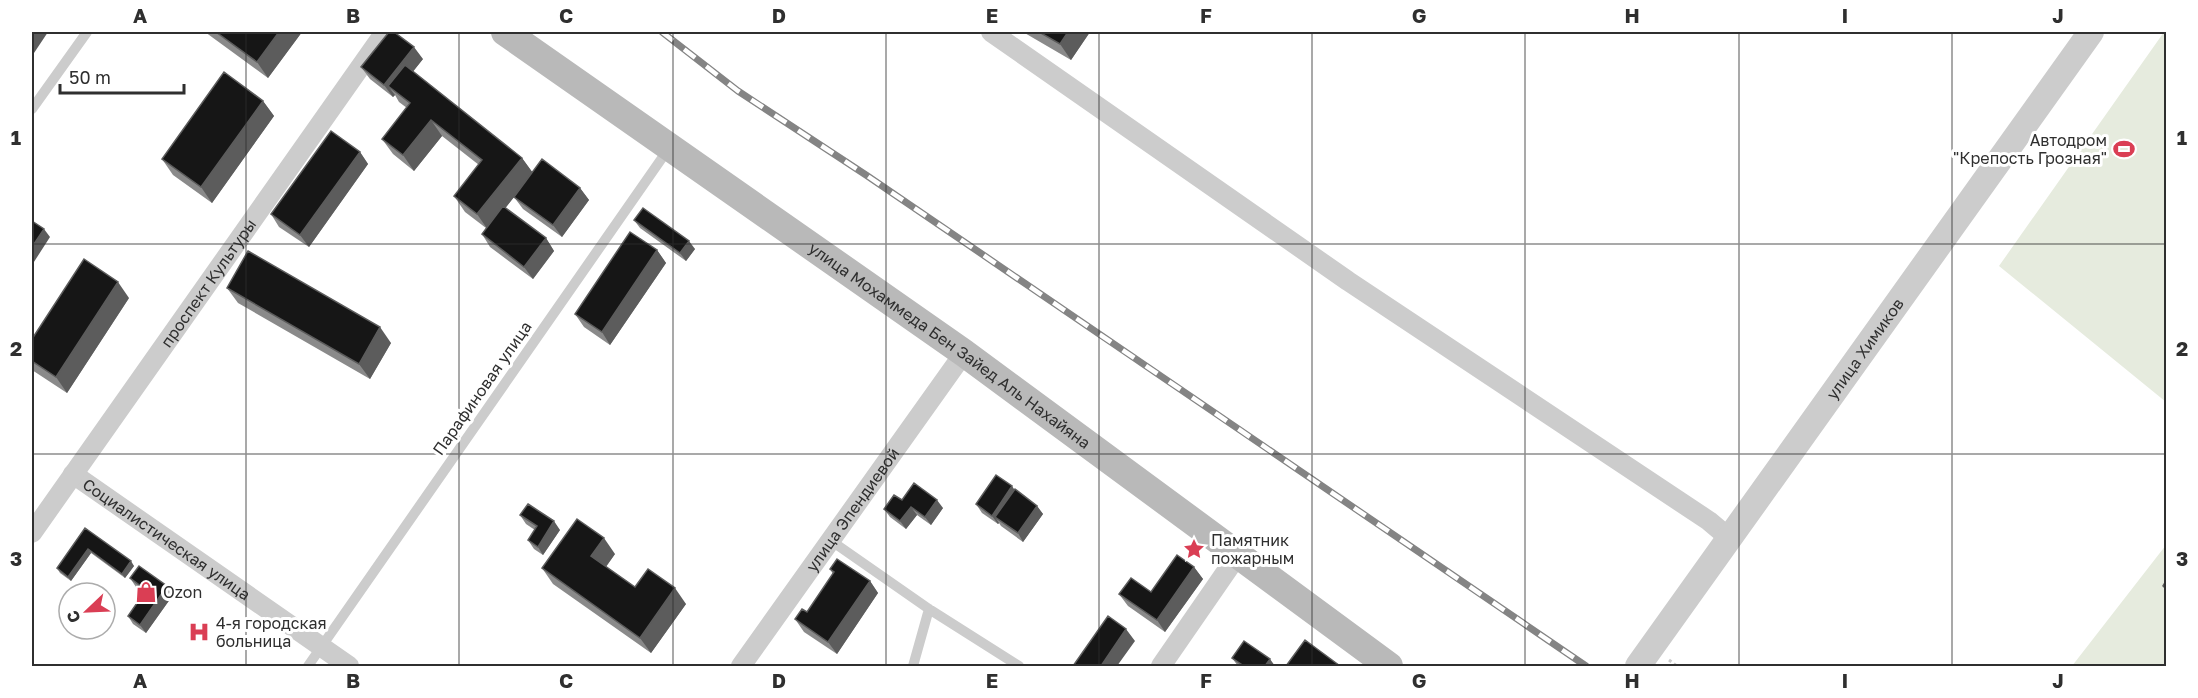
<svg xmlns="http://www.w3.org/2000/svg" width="2198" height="698" font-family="'Golos Text',sans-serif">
  <rect width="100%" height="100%" fill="#fff"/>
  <path fill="#e6ebde" d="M 2164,32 L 2166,32 L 2166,402 L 1999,266 Z
    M 2166,545 L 2166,666 L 2072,666 Z"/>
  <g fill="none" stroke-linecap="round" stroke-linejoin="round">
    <path stroke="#ccc" stroke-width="3" stroke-dasharray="3 3" stroke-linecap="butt" d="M 1669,660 L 1677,666"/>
    <path stroke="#ccc" stroke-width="10" d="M 32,109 L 87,32
      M 830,540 L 929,609 L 1019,666
      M 308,666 L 669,148
      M 913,666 L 929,609"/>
    <g stroke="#ccc" stroke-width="20">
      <path d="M 991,32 L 1348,281 L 1709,521 L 1728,537"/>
      <path id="s1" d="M 73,474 L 349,666"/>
      <path id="s2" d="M 32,533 L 385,32"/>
      <path id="s3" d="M 741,666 L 964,353"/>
      <path d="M 1161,666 L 1237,556"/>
    </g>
    <path stroke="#ccc" stroke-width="26" id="s4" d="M 1638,666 L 2091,32"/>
    <path stroke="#b9b9b9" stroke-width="28" id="s5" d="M 505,32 L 964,353 L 1389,666"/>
    <defs>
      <path id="rail" d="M 662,32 L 738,91 L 866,175 L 1586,666"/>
    </defs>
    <use href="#rail" stroke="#848484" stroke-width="7"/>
    <use href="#rail" stroke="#fff" stroke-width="4.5" stroke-dasharray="14" stroke-linecap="butt"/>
  </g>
  <path fill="#8a8a8a" d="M 205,32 L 302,32 L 268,78 Z
    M 1023,32 L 1090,32 L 1071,60 Z
    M 423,59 L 413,71 L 522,158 L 532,172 L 580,188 L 589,200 L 562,237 L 523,209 L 514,197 L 505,208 L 546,238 L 554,251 L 533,279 L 490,247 L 482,234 L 486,228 L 465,212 L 454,196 L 479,165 L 442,136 L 414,171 L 393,154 L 382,139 L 407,108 L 399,102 L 395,95 L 393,97 L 370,79 L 361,67 Z
    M 263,101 L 274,116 L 212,203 L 173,175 L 162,159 Z
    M 360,152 L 368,164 L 309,247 L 279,227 L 271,214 Z
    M 634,220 L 695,249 L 686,261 L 640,228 Z
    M 657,250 L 666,263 L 610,345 L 584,327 L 575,314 Z
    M 227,288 L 391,343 L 370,379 L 238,303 Z
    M 129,298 L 67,393 L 32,370 L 32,339 Z
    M 1014,490 L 1037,506 L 1043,514 L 1023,542 L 1001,526 L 999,523 L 998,524 L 982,513 L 976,504 Z
    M 902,500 L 943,508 L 931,525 L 917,515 L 906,529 L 890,517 L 884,509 Z
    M 520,515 L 560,530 L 543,555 L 534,549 L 528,540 L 535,530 L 526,524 Z
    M 85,528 L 134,566 L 125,578 L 91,553 L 71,581 L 60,573 L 57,568 Z
    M 615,554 L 606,567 L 635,587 L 686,604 L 651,653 L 553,584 L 542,568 Z
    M 1194,567 L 1203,579 L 1165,632 L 1128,606 L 1119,594 L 1151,592 Z
    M 830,569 L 870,581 L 878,593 L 837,654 L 804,632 L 795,619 L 807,612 L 833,574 Z
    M 130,578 L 167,586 L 173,595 L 146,633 L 133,624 L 128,616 L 144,593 L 136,587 Z
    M 1232,658 L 1275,666 L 1238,666 Z"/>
  <path fill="#5c5c5c" d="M 32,32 L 48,32 L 32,56 Z
    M 279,32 L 302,32 L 268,78 L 257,62 Z
    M 1068,32 L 1090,32 L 1071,60 L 1060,44 Z
    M 414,47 L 423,59 L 397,92 L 388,86 L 395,95 L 393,97 L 384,85 Z
    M 263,101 L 274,116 L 212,203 L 201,187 Z
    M 431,120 L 442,136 L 414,171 L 403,155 Z
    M 360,152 L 368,164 L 309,247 L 300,235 Z
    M 522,158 L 533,173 L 488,230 L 477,214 Z
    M 580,188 L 589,200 L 562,237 L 553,225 Z
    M 44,229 L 50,237 L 32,265 L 32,247 Z
    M 546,238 L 554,251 L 533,279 L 524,267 Z
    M 689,241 L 695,249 L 686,261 L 680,253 Z
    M 657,250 L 666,263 L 610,345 L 602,332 Z
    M 118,282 L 129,298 L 67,393 L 56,377 Z
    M 380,327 L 391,343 L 370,379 L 359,364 Z
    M 1012,486 L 1018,495 L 995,517 L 999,523 L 998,524 L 992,516 Z
    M 937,500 L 943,508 L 931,525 L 925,517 Z
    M 1037,506 L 1043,514 L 1023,542 L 1018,533 Z
    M 911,507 L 917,515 L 906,529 L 900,521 Z
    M 554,521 L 560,530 L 543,555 L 538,547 Z
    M 604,538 L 615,554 L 602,572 L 591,556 Z
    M 88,549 L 91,553 L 71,581 L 68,577 Z
    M 131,561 L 134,566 L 125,578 L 122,574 Z
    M 1194,567 L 1203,579 L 1165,632 L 1157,620 Z
    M 870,581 L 878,593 L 837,654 L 828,642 Z
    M 167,586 L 173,595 L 146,633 L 140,625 Z
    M 675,588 L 686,604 L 651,653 L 640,638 Z
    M 1126,629 L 1135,641 L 1117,666 L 1101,666 Z
    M 1270,659 L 1275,666 L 1265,666 Z"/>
  <path fill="#161616" stroke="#5c5c5c" stroke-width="1.5" d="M 216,32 L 279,32 L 257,62 Z
    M 389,32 L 394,32 L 414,47 L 384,85 L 361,67 Z
    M 1039,32 L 1068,32 L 1060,44 Z
    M 405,65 L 522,158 L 477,214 L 454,196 L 482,160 L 431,120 L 403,155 L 382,139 L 410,103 L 388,86 Z
    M 224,72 L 263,101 L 201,187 L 162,159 Z
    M 331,131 L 360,152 L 300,235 L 271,214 Z
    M 542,159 L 580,188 L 553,225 L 514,197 Z
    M 503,206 L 546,238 L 524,267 L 482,234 Z
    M 643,208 L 689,241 L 680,253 L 634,220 Z
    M 32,221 L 44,229 L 32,247 Z
    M 630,232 L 657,250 L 602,332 L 575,314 Z
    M 248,251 L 380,327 L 359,364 L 227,288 Z
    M 84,259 L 118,282 L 56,377 L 32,361 L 32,339 Z
    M 996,475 L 1012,486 L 992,516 L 976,504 Z
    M 914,483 L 937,500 L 925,517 L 911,507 L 900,521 L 884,509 L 894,495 L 902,500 Z
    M 1015,489 L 1037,506 L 1018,533 L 995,517 Z
    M 528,504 L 554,521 L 538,547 L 528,540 L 537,526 L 520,515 Z
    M 577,519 L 604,538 L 591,556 L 635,587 L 648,569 L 675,588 L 640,638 L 542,568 Z
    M 85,528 L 131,561 L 122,574 L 88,549 L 68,577 L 57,568 Z
    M 1177,555 L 1194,567 L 1157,620 L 1119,594 L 1131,578 L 1151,592 Z
    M 837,559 L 870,581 L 828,642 L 795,619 L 802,609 L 807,612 L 834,572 L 830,569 Z
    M 139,566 L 167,586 L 140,625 L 128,616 L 146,590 L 130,578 Z
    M 2166,581 L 2166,589 L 2163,586 Z
    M 1108,616 L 1126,629 L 1101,666 L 1073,666 Z
    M 1305,640 L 1340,666 L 1286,666 Z
    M 1244,641 L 1270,659 L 1265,666 L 1244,666 L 1232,658 Z"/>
  <path fill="none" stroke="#2f2f2f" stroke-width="1.5" stroke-opacity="0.55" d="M 246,32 L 246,666M 459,32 L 459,666M 673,32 L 673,666M 886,32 L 886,666M 1099,32 L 1099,666M 1312,32 L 1312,666M 1525,32 L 1525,666M 1739,32 L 1739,666M 1952,32 L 1952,666M 32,244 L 2166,244M 32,454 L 2166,454"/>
  <defs>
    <symbol id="stadium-bare" viewBox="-9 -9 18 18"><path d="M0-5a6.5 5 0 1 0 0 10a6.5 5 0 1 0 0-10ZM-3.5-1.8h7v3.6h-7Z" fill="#da3e54" stroke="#fff" stroke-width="2.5" paint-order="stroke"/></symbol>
    <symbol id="sight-bare" viewBox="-9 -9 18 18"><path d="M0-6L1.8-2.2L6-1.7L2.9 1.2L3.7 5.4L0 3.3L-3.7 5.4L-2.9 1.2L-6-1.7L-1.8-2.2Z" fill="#da3e54" stroke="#fff" stroke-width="2.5" paint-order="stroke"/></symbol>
    <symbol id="shop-bare" viewBox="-9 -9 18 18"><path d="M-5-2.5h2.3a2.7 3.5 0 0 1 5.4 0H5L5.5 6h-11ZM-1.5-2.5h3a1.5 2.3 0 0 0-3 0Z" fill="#da3e54" stroke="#fff" stroke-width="2.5" paint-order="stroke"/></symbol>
    <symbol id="hospital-bare" viewBox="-9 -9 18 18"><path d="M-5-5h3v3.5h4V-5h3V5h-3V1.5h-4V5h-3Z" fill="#da3e54" stroke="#fff" stroke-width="2.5" paint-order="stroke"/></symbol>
  </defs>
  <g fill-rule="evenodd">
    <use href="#stadium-bare" x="2109" y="134" width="30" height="30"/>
    <use href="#sight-bare" x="1179" y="534" width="30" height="30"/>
    <use href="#shop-bare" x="131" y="577" width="30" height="30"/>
    <use href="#hospital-bare" x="184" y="617" width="30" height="30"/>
  </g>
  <g text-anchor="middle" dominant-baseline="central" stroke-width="6" stroke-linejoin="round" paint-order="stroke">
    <g font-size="16" fill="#2f2f2f" stroke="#fff" text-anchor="start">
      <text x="2107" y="140" text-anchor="end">Автодром<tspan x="2107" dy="18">"Крепость Грозная"</tspan></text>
      <text x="1211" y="540">Памятник<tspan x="1211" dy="18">пожарным</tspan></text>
      <text x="163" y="592">Ozon</text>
      <text x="216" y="623">4-я городская<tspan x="216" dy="18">больница</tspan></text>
    </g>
    <g font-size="16" fill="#2f2f2f" stroke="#fff">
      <text stroke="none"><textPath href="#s2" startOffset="306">проспект Культуры</textPath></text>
      <text stroke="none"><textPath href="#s5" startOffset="544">улица Мохаммеда Бен Зайед Аль Нахайяна</textPath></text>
      <text stroke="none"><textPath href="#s4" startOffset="390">улица Химиков</textPath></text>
      <text transform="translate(482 388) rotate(-55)">Парафиновая улица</text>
      <text stroke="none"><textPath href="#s3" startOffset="192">улица Эпендиевой</textPath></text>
      <text stroke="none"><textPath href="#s1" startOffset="114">Социалистическая улица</textPath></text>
    </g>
  </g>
  <rect width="2198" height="698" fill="none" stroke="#ffffff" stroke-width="66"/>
  <g transform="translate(87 611) rotate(247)"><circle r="28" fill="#ffffff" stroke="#acacac" stroke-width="1.5"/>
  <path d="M0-4.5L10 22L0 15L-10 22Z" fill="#da3e54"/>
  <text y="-9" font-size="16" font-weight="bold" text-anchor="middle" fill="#2f2f2f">С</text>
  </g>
  <path d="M60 84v9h124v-9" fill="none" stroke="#2f2f2f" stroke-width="3"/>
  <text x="69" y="84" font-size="18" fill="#2f2f2f" stroke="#ffffff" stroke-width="4.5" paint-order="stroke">50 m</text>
  <rect x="33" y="33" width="2132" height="632" fill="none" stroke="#2f2f2f" stroke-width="2"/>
  <g font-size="20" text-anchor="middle" font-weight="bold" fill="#2f2f2f">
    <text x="140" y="23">A</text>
    <text x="353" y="23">B</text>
    <text x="566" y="23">C</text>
    <text x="779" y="23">D</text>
    <text x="992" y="23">E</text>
    <text x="1206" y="23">F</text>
    <text x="1419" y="23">G</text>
    <text x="1632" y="23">H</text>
    <text x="1845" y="23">I</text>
    <text x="2058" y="23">J</text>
    <text x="16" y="145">1</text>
    <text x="2182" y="145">1</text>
    <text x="16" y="356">2</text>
    <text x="2182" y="356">2</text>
    <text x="16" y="566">3</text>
    <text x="2182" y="566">3</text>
    <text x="140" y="688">A</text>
    <text x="353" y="688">B</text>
    <text x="566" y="688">C</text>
    <text x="779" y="688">D</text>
    <text x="992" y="688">E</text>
    <text x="1206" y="688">F</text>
    <text x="1419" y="688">G</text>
    <text x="1632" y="688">H</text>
    <text x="1845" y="688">I</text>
    <text x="2058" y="688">J</text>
  </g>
</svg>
